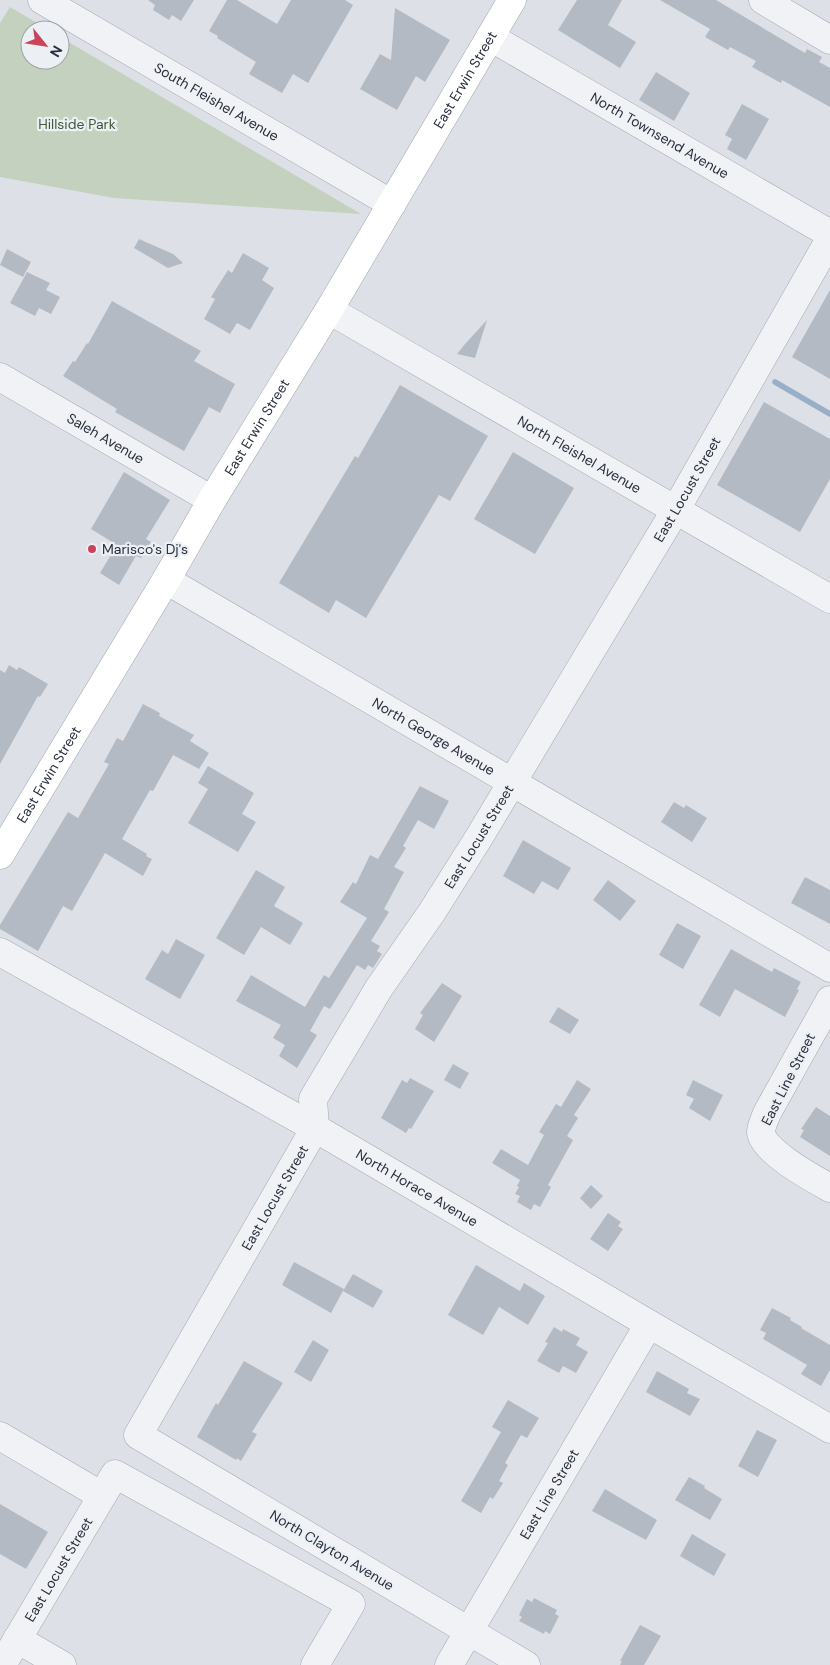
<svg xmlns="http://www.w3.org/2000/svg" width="830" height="1665" font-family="'DM Sans',sans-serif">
  <rect width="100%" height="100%" fill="#dde1e7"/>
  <path fill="#c3d1be" d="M 10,7 L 49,30 L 30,30 L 30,60 L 60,60 L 60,37 L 361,214 L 114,198 L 0,177 L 0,23 Z"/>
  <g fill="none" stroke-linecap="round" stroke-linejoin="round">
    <path stroke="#98afc7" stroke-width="5.5" d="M 775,382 L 830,414"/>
  </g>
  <path fill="#b4bac3" d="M 148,0 L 194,0 L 181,21 L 172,15 L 169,20 L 153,10 L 155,5 Z
    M 227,0 L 237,0 L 277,24 L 291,0 L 345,0 L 353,5 L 308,83 L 293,74 L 282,93 L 249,74 L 256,62 L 217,38 L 218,36 L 209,31 Z
    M 577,0 L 622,0 L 608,25 L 636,42 L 620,68 L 558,30 Z
    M 660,0 L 716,0 L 805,53 L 807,49 L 822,57 L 819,62 L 830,68 L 830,107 L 782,80 L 781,83 L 752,67 L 756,61 L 730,47 L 728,50 L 705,37 L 710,29 Z
    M 395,8 L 450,40 L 425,82 L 416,76 L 397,110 L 360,89 L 380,54 L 391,60 Z
    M 656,72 L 690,93 L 674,121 L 639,100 Z
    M 742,104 L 769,119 L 746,160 L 727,149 L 732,139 L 725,135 Z
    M 139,239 L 173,254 L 183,263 L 168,268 L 134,248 Z
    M 7,249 L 31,262 L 23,277 L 0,265 Z
    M 243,253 L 269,268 L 262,280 L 274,288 L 250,330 L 237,323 L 230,334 L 204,319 L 215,299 L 211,297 L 228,270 L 232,273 Z
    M 27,272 L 50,283 L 46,290 L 60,297 L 51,314 L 39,308 L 35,316 L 10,303 Z
    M 830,290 L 830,379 L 792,357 Z
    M 112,301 L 201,351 L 194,361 L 235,384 L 220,413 L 209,407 L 184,451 L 115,412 L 117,409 L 63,376 L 73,361 L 75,362 L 87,343 L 88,344 Z
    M 487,320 L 475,358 L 457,354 L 465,344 Z
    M 400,385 L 488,436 L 450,501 L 439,495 L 366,618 L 336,600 L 329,613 L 279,583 L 355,456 L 358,458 Z
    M 764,402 L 830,439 L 830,479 L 800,532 L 717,485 Z
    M 513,452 L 574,488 L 535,554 L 474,519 Z
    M 124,472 L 170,500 L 146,539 L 151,542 L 141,558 L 136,556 L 119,585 L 100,573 L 117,545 L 91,529 Z
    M 9,665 L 17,670 L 19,667 L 48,684 L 40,697 L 38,696 L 0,764 L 0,670 L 5,673 Z
    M 143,704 L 160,713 L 159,716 L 194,735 L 190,741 L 209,753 L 199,769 L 173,755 L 153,791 L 150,790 L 122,839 L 147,854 L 146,856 L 152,859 L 143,876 L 105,853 L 72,911 L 63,906 L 38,951 L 0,929 L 0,925 L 68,812 L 78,818 L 109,764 L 104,762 L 117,738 L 123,741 Z
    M 208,766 L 254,793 L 242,814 L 256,822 L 238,852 L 188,823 L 208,789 L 198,783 Z
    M 420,786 L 449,801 L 434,829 L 418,820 L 403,846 L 406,848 L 394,867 L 404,872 L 384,909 L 389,912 L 371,941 L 380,946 L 377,951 L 382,954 L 373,968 L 368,965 L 365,970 L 357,965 L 330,1009 L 324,1006 L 310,1031 L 317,1035 L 297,1068 L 279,1056 L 285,1045 L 273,1038 L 281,1025 L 236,1001 L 251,975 L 305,1007 L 324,975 L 329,978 L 367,918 L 340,902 L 353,882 L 356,884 L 370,855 L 378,859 Z
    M 674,802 L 684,808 L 686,805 L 707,818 L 692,842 L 661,822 Z
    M 523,840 L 571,868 L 558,890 L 542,881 L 534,894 L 503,876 Z
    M 256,870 L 285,887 L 274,906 L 303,923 L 290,945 L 261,927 L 244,955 L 216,938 Z
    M 805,877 L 830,890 L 830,924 L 791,903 Z
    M 608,880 L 636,901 L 620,921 L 593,900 Z
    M 677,923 L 701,936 L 683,969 L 659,955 Z
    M 176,939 L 205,955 L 180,999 L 145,979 L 162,950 L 168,954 Z
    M 731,949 L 772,972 L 774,968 L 801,982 L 797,989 L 799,990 L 785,1017 L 735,989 L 720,1017 L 699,1005 Z
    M 442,983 L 462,996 L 434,1042 L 415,1029 L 423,1015 L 420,1013 Z
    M 558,1007 L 579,1020 L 570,1034 L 549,1022 Z
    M 453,1064 L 469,1073 L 460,1089 L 444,1080 Z
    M 410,1078 L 434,1091 L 411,1129 L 409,1128 L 406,1133 L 381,1118 L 402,1080 L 407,1083 Z
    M 577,1080 L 591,1089 L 574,1115 L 578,1118 L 567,1136 L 573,1140 L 548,1185 L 551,1187 L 540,1207 L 534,1204 L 531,1210 L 517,1202 L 520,1196 L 515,1194 L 519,1187 L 517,1186 L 520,1180 L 492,1163 L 501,1149 L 528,1165 L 544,1135 L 539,1132 L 556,1104 L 561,1107 Z
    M 693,1080 L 723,1095 L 710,1121 L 689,1108 L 694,1099 L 686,1095 Z
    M 816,1107 L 830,1116 L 830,1156 L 800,1137 L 804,1130 L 801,1129 Z
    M 591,1185 L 603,1196 L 591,1209 L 580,1198 Z
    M 608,1213 L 621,1222 L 618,1226 L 623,1229 L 608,1251 L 590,1239 Z
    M 294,1262 L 344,1289 L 331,1313 L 282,1285 Z
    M 476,1265 L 520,1291 L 524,1283 L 545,1296 L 528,1325 L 499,1307 L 483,1335 L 448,1315 Z
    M 353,1274 L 383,1291 L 373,1308 L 343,1291 Z
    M 772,1308 L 791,1318 L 790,1320 L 802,1327 L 801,1328 L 830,1345 L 830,1370 L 821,1386 L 801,1374 L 807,1365 L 763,1339 L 766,1333 L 760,1330 Z
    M 554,1327 L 562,1332 L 563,1329 L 580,1338 L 576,1345 L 588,1352 L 576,1373 L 563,1366 L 559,1373 L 537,1361 L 548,1343 L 545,1342 Z
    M 313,1340 L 329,1350 L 311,1382 L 294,1372 Z
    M 244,1361 L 283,1383 L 252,1432 L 257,1434 L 241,1461 L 237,1458 L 236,1460 L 197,1437 L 216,1403 L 218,1405 Z
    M 657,1371 L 689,1389 L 687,1393 L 700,1399 L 690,1416 L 646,1392 Z
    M 508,1400 L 539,1418 L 527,1438 L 521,1435 L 505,1463 L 508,1465 L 499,1481 L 503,1483 L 493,1499 L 490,1497 L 481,1513 L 461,1501 L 501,1432 L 492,1427 Z
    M 757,1430 L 777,1440 L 758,1477 L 738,1466 Z
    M 689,1477 L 705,1486 L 704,1488 L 722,1499 L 710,1520 L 675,1500 Z
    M 605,1489 L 657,1520 L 646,1540 L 592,1511 Z
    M 0,1504 L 48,1532 L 26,1569 L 0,1554 Z
    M 692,1534 L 726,1554 L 714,1576 L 680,1556 Z
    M 534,1598 L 557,1610 L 555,1614 L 559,1616 L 550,1634 L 545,1631 L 544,1634 L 519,1621 L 522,1617 L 519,1615 L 527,1599 L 532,1602 Z
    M 640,1625 L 661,1636 L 644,1665 L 620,1665 L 622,1661 L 620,1661 Z"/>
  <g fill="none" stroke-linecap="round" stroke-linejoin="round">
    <defs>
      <g id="minor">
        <path id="s1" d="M 42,0 L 392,204"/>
        <path d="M 763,0 L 830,40"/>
        <path id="s2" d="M 490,37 L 830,234"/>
        <path id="s3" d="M 329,310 L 830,599"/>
        <path id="s4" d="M 0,377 L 212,500"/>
        <path id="s5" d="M 166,580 L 830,968"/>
        <path id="s6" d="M 0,952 L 315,1128 L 649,1324 L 830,1429"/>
        <path d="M 830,1000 L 767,1113 C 765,1119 761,1126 761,1132 C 762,1151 814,1179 830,1188"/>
        <path d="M 0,1436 L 102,1496"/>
        <path d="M 17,1639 L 62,1665"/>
        <path id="s7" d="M 2,1665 L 115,1474 L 351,1604 L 315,1665"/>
        <path id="s8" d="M 449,1665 L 649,1324"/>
        <path id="s9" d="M 526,1665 L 138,1435 L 315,1128 L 313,1099 L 379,988 L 432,912 L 478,839 L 675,511 L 830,239"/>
      </g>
      <g id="major">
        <path id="s10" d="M 0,855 L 166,580 L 212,500 L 329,310 L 512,0"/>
      </g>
    </defs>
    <use href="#minor" stroke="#a3a8b1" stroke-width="29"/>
    <use href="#major" stroke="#9da6b2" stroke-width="29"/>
    <use href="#minor" stroke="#f0f2f5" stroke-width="28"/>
    <use href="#major" stroke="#fff" stroke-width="28"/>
  </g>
  <circle fill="#cb4359" stroke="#ecf0f5" stroke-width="2" cx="92" cy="549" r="5"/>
  <g text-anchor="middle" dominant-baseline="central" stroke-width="4.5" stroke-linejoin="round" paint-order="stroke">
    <g font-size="14" fill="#272f3d" stroke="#ecf0f5">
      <text stroke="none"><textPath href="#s10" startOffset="904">East Erwin Street</textPath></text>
      <text stroke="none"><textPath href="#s1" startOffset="202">South Fleishel Avenue</textPath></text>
      <text stroke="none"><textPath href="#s2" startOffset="196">North Townsend Avenue</textPath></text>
      <text stroke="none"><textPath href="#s10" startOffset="499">East Erwin Street</textPath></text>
      <text stroke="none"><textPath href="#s4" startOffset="122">Saleh Avenue</textPath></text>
      <text stroke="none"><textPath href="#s3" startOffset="289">North Fleishel Avenue</textPath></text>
      <text stroke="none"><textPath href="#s9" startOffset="1550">East Locust Street</textPath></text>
      <text stroke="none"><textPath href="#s5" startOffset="310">North George Avenue</textPath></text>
      <text stroke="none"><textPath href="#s10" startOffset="94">East Erwin Street</textPath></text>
      <text stroke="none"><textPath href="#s9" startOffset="1145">East Locust Street</textPath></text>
      <text transform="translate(788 1079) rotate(-63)">East Line Street</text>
      <text stroke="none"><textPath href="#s6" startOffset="479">North Horace Avenue</textPath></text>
      <text stroke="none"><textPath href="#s9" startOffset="725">East Locust Street</textPath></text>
      <text stroke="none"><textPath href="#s8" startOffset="198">East Line Street</textPath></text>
      <text transform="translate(332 1550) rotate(31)">North Clayton Avenue</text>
      <text stroke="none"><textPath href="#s7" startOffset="111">East Locust Street</textPath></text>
    </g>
    <g font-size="14" fill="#3c5834" stroke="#ecf0f5">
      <text x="77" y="124">Hillside Park</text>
    </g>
    <g font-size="14" fill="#272f3d" stroke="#ecf0f5" text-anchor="start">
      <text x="102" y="549">Marisco's Dj's</text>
    </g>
  </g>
  <g transform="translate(45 45) rotate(120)"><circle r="24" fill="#ecf0f5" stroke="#9da3ab"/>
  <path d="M0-4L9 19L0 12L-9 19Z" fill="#cb4359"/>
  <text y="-8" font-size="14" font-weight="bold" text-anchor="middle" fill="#272f3d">N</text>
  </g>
</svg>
